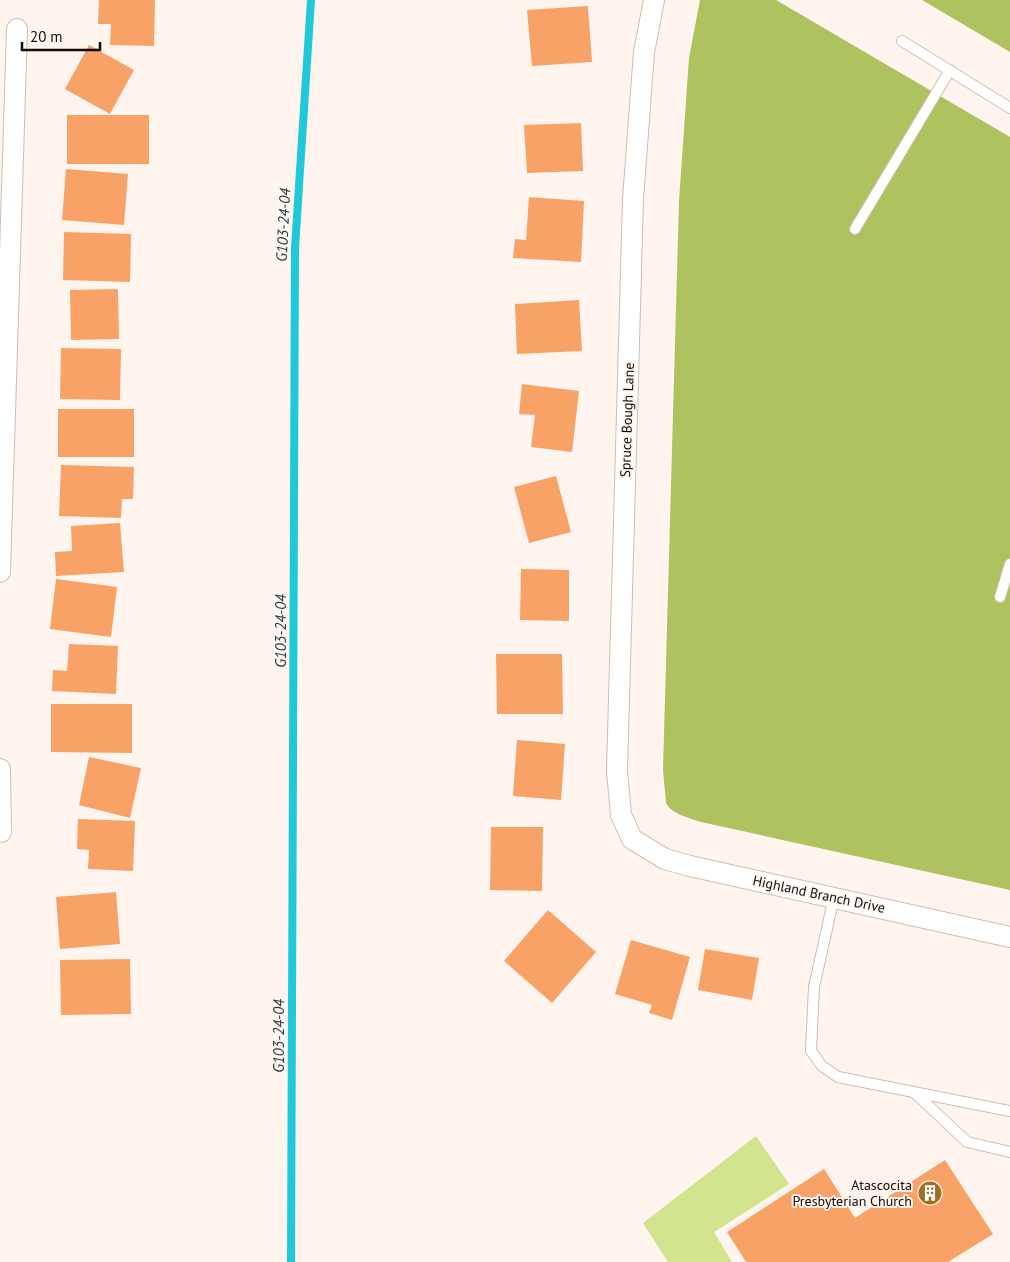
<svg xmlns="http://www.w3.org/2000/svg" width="1010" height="1262" font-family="'PT Sans',sans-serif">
  <rect width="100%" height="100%" fill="#fff4ee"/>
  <path fill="#d1e48d" d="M 756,1136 L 789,1184 L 714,1232 L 732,1262 L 668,1262 L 643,1223 Z"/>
  <path fill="#afc260" d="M 700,0 L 776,0 L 1010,137 L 1010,890 L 701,822 C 690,818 671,814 666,803 L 663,770 L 679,201 L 689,58 Z
    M 922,0 L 1010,0 L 1010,52 Z"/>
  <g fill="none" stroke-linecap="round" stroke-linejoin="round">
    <path stroke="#21c8da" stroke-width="8" d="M 291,1262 L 295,248 L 311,0"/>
  </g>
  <path fill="#f8a268" d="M 99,0 L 155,0 L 154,46 L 110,45 L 111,24 L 98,24 Z
    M 588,6 L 592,62 L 532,66 L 527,10 Z
    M 89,45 L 134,70 L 110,114 L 65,89 Z
    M 67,115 L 149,115 L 149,164 L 67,164 Z
    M 581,123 L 583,171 L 527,173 L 524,125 Z
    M 66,169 L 128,174 L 124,225 L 62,220 Z
    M 529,197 L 584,201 L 581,262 L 513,258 L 515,239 L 526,240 Z
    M 64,232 L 131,234 L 130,282 L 63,280 Z
    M 118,289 L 119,339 L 71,340 L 70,290 Z
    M 579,300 L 582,351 L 517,354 L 515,304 Z
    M 61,348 L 121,349 L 120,400 L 60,399 Z
    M 522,384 L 579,391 L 572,452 L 531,447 L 535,415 L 519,414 Z
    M 58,409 L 134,409 L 134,457 L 58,457 Z
    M 61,465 L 134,467 L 133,499 L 122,499 L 121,518 L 59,516 Z
    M 556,476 L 571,532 L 529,543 L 514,487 Z
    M 120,523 L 124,572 L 56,576 L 55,552 L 72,551 L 71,526 Z
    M 521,569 L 569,570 L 569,621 L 520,620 Z
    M 56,579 L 117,587 L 111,637 L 50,629 Z
    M 69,644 L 118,646 L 116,694 L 52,691 L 53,670 L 67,671 Z
    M 496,654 L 562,654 L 563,714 L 497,714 Z
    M 51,704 L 132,704 L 132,753 L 51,752 Z
    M 517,740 L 565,744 L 561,800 L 513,796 Z
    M 89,757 L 141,768 L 130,818 L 79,805 Z
    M 78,819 L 135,821 L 133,871 L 88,869 L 89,850 L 77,849 Z
    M 491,827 L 543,827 L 542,891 L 490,890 Z
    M 116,892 L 120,944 L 60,949 L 56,897 Z
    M 548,910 L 596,952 L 552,1003 L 504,961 Z
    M 631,940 L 690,957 L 672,1020 L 649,1013 L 652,1005 L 615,994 Z
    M 705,949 L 759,958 L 752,1000 L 698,990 Z
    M 130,959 L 131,1014 L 61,1015 L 60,960 Z
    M 945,1160 L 993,1234 L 948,1262 L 746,1262 L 727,1232 L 824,1169 L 855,1218 Z"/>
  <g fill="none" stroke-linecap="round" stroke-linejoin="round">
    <defs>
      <path id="service" d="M 902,41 L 1010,108
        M 855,229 L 950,70
        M 1000,597 L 1010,564
        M 834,897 L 814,987 L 811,1051 L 822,1066 L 838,1077 L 1010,1111
        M 915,1093 L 967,1142 L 1010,1152"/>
      <path id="minor" d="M 654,0 L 644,52 L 633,199 L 617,771 L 621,815 L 632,839 L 665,859 L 690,866 L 1010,937
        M 0,572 L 17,29
        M 0,769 L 1,832"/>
    </defs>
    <use href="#service" stroke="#d4bcad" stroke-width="12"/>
    <use href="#minor" stroke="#d4bcad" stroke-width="22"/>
    <use href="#service" stroke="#fff" stroke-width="10"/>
    <use href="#minor" stroke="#fff" stroke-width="20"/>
  </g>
  <defs>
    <symbol id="building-disc" viewBox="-11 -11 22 22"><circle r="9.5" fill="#a06d23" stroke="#fff4ee"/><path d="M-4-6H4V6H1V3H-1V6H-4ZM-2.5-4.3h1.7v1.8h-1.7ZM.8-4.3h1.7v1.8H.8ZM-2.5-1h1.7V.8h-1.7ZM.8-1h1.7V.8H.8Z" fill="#fff"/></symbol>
  </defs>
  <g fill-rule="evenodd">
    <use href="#building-disc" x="916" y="1179" width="28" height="28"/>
  </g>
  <g text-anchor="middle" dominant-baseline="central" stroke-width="4" stroke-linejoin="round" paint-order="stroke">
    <g font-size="14" fill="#120a06" stroke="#fff4ee">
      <text transform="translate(627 420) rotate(-88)">Spruce Bough Lane</text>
      <text transform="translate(819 894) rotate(12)">Highland Branch Drive</text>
    </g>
    <g font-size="14" fill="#120a06" stroke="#fff4ee" text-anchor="end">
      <text x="912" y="1185">Atascocita<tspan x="912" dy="16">Presbyterian Church</tspan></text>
    </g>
    <g font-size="15" font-style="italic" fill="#253e42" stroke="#fff4ee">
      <text transform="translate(283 225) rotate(-87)">G103-24-04</text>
      <text transform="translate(280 631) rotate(-90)">G103-24-04</text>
      <text transform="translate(278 1036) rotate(-90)">G103-24-04</text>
    </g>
  </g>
  <path d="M22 42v8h78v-8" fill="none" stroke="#120a06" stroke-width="2.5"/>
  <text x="30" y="42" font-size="15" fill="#120a06" stroke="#fff4ee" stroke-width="4" paint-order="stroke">20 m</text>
</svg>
